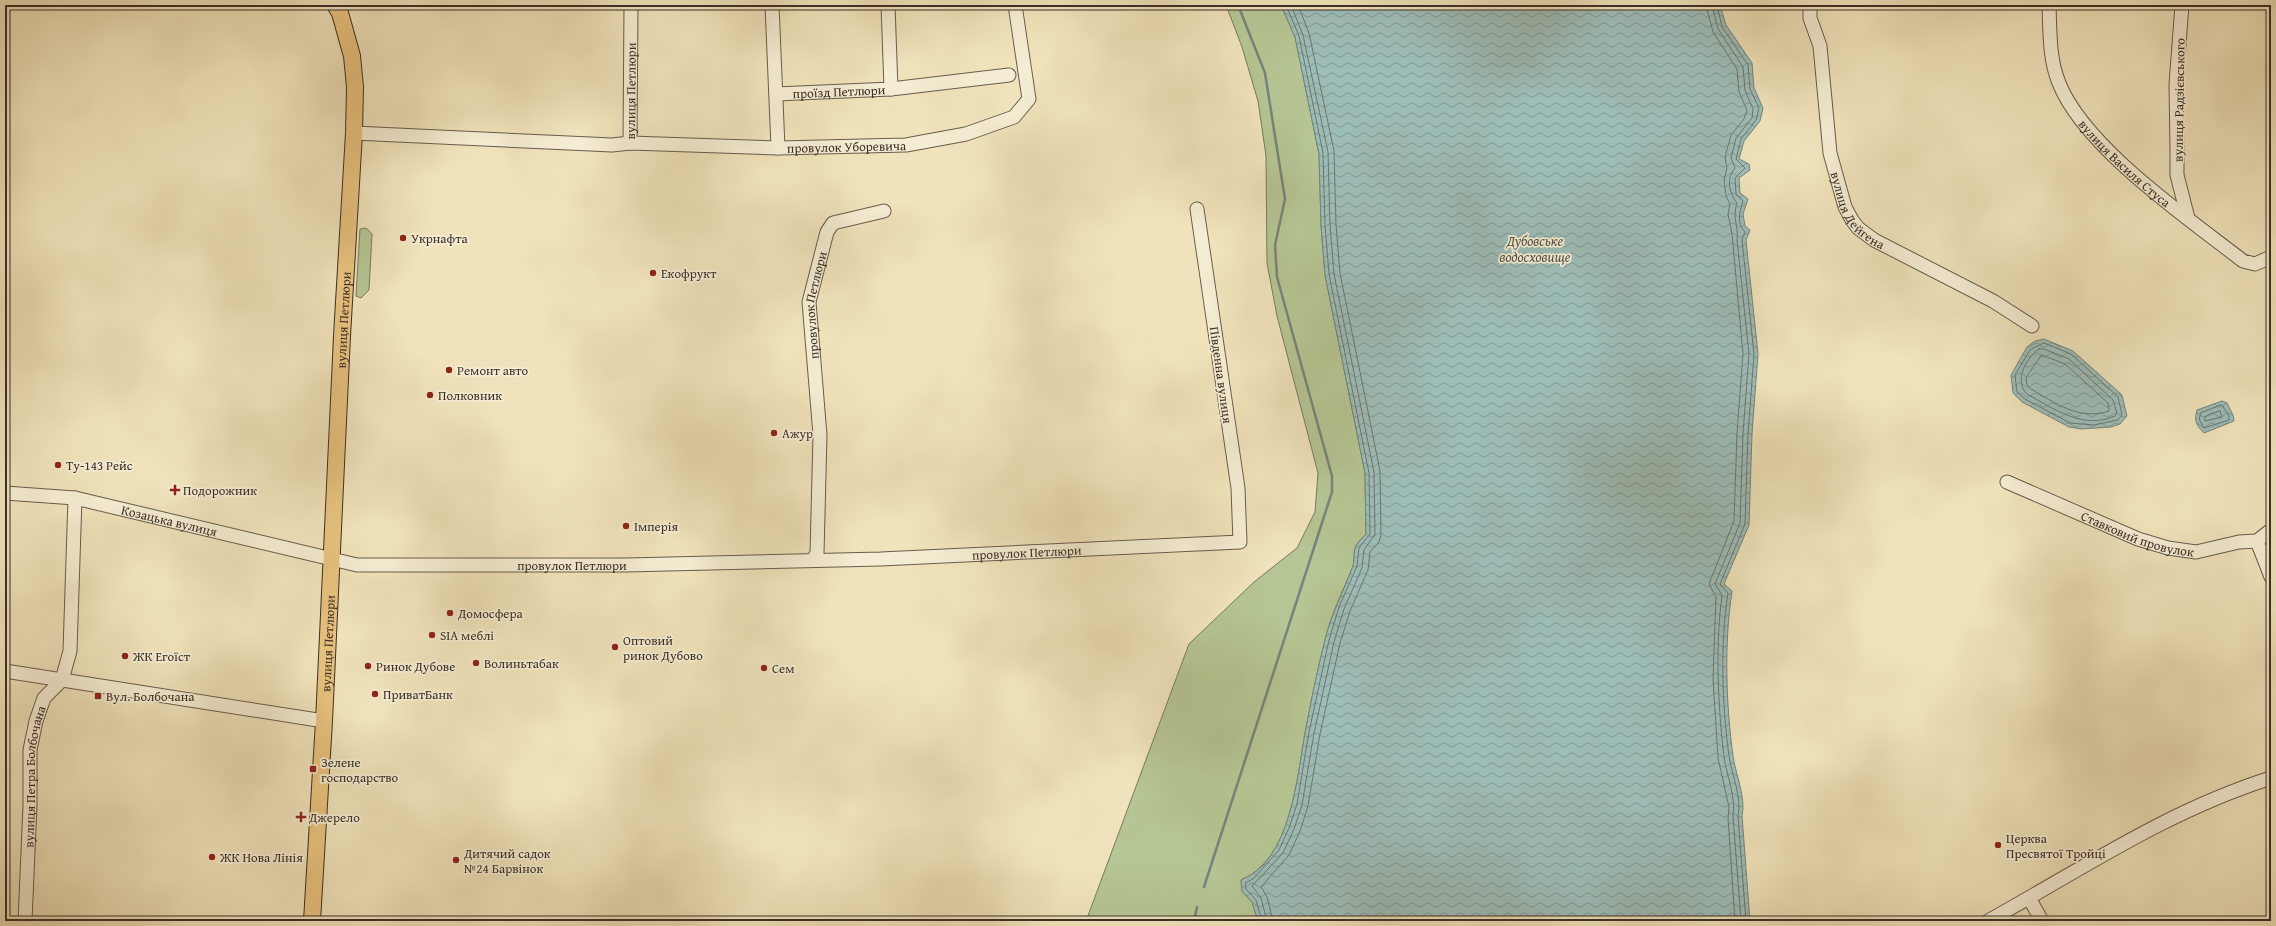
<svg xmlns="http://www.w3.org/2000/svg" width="2276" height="926" font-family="'Gentium Book Plus',serif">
  <defs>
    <pattern id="water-waves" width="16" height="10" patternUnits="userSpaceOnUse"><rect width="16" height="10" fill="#9dbdb8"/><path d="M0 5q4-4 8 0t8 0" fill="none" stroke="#819a96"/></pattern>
  </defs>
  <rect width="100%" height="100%" fill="#f0e3bb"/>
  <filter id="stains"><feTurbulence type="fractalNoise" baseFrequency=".005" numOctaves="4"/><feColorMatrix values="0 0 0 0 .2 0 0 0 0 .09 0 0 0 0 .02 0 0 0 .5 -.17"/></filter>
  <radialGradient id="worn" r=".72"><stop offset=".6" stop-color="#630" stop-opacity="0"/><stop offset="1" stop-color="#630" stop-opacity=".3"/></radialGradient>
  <path fill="#b5c593" stroke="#787a5e" d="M 1226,5 L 1281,5 L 1295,37 L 1319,154 L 1321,225 L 1325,275 L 1365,473 L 1366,534 C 1363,538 1358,541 1356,546 C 1353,551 1355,560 1353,566 C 1343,591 1331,614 1325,640 C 1317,671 1311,702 1305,733 C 1297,778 1291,860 1241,880 L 1242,891 L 1252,902 L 1258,921 L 1086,921 L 1189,644 L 1254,582 L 1297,548 L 1315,512 L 1318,473 L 1277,316 L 1267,263 L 1266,156 L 1258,101 L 1242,47 Z
    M 366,228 L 372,234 L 369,290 L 361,298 L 356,296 L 360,229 Z"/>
  <path fill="url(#water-waves)" stroke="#76847e" d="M 1281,5 L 1720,5 L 1726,25 L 1752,63 L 1754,88 L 1763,108 L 1760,121 L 1744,141 L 1739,159 L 1749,164 L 1750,170 L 1739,178 L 1740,193 L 1748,199 L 1743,214 L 1745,226 L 1750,230 L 1746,240 L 1758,354 L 1752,434 L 1749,525 L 1724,584 L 1732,591 C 1724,642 1726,705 1733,756 C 1736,776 1746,797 1742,816 L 1750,921 L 1258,921 L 1252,902 L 1242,891 L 1241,880 C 1291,861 1297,777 1305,733 C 1311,702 1317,671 1325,640 C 1331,614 1344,591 1353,566 C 1355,560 1353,551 1356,546 C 1359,541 1363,538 1366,534 L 1365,473 L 1325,275 L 1321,225 L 1319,154 L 1295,37 Z
    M 2044,339 L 2073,351 L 2122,395 L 2127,416 L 2120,424 L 2111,427 L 2081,429 L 2069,427 L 2022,402 L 2013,393 L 2011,375 L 2027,347 L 2035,341 Z
    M 2222,401 L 2227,403 L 2233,415 L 2234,421 L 2204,433 C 2196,425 2194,421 2197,410 Z"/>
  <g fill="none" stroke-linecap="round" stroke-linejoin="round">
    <path stroke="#6c7670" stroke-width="1" d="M 1706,5 L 1713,32 L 1737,69 L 1739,92 L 1747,110 L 1744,119 L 1731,135 L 1725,157 L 1727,168 L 1724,180 L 1726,196 L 1730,204 L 1728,214 L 1732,234 L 1743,354 L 1737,433 L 1734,521 L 1709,584 L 1716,597 L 1713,679 L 1718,758 L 1729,807 L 1728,818 L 1735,921
      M 1712,5 L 1718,29 L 1743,67 L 1745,90 L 1753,109 L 1752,118 L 1736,138 L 1731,158 L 1735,168 C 1726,178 1729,193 1737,203 C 1732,218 1739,227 1737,240 L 1749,354 L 1743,433 L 1740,523 L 1715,584 L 1722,595 C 1715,646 1718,706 1724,757 C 1727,777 1736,797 1733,816 L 1741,921
      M 1717,5 L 1722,27 L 1748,65 L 1750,89 L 1759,108 L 1756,120 L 1741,139 L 1736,159 L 1745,168 L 1735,178 L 1736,194 L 1743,201 C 1740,212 1736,222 1745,232 L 1742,240 L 1754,354 L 1748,434 L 1745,524 L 1720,584 L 1728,593 C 1720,646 1722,704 1729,756 C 1732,776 1742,797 1738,816 L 1746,921
      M 2044,343 L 2071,354 L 2118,397 L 2122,415 L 2118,420 L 2094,425 L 2070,423 L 2025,399 L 2017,392 L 2015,375 L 2030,350 Z
      M 2039,349 L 2044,349 L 2069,359 L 2113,400 L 2117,413 L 2115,416 C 2083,430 2054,409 2027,394 C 2014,381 2025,359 2039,349 Z
      M 2042,355 L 2065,364 L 2108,403 L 2109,411 C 2080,421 2055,403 2031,389 L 2027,385 L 2026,378 Z
      M 2222,405 L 2229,416 L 2229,420 L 2204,428 L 2199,419 L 2201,413 Z
      M 2220,411 L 2222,417 L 2205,421 L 2205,417 Z
      M 1262,921 L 1256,900 L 1246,889 L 1245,883 L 1253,879 L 1279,850 L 1289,828 L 1297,804 L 1309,732 L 1329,640 L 1339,607 L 1357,566 L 1359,548 L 1370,534 L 1369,473 L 1329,274 L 1325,225 L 1323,153 L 1299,36 L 1286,5
      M 1267,921 L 1261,898 L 1252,886 L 1283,853 L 1294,829 L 1302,805 L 1314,733 L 1334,642 L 1344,609 L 1362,568 L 1364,550 L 1375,534 L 1374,472 L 1334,274 L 1330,225 L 1328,152 L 1303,35 L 1291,5
      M 1273,921 L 1267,897 L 1261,887 L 1289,855 L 1300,831 L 1308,806 L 1320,734 L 1340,643 L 1350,611 L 1368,570 L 1370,552 L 1379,542 L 1381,534 L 1380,471 L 1340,273 L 1336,225 L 1334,151 L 1309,33 L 1298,5"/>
    <path stroke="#76847e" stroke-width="2.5" d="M 1204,887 L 1332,492 L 1332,476 L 1277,277 L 1275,245 L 1285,199 L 1265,73 L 1238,5
      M 1194,921 L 1197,907"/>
    <defs>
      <g id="minor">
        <path d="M 772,5 L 778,148"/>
        <path id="s1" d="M 1810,5 L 1810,18 L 1820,46 L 1830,153 L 1845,207 L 1852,220 L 1858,228 L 1874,240 L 1993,301 L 2032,326"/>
        <path id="s2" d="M 2049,5 C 2050,31 2049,59 2059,83 C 2084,147 2188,218 2243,261 L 2255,264 L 2271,257"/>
        <path d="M 2182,5 L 2176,84 L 2177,150 L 2177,175 L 2188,218"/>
        <path d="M 891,89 L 1009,75"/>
        <path id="s3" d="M 776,94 L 891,89 L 888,5"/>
        <path id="s4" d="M 354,133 L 612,145 L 630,143 L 778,148 L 906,145 L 966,134 L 1014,117 L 1029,99 L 1015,5"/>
        <path id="s5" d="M 630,143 L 631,5"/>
        <path id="s6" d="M 2007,482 L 2138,539 L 2168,548 L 2196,552 L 2239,542 L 2257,541 L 2271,530"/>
        <path id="s7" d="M 5,493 L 75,498 L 357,565 L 626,565 L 881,559 L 1240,542 L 1238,488 L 1197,209"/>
        <path d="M 2257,541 L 2271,577"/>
        <path id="s8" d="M 813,560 L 817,553 L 820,435 L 809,302 L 827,232 L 833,223 L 884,211"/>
        <path d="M 5,671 L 324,721"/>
        <path d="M 2029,898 L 2042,921"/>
        <path id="s9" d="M 25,921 L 30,805 L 30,750 L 36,721 L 44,698 L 62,680 L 70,651 L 75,498"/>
        <path d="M 1988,921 C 2082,869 2167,811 2271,778"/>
      </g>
      <g id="major">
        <path id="s10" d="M 312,921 L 324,721 L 342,336 L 354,133 L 355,87 L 352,56 L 340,13 L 335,5"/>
      </g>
    </defs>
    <use href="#minor" stroke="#685c4d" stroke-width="15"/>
    <use href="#major" stroke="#3b2f28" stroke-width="18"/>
    <use href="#minor" stroke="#f5edd3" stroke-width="13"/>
    <use href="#major" stroke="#e8c27e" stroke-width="16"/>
  </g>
  <g fill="#8f2418" stroke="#f5edd3" stroke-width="1.5">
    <circle cx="403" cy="238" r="4"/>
    <circle cx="653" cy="273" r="4"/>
    <circle cx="449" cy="370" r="4"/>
    <circle cx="430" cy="395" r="4"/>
    <circle cx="774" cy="433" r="4"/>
    <circle cx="58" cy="465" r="4"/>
    <path d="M173 484h4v4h4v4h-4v4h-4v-4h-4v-4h4z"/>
    <circle cx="626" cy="526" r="4"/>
    <circle cx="450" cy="613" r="4"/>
    <circle cx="432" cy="635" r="4"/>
    <circle cx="615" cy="647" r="4"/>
    <circle cx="125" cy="656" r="4"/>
    <circle cx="476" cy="663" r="4"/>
    <circle cx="368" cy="666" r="4"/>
    <circle cx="764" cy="668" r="4"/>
    <circle cx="375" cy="694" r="4"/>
    <rect x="94" y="692" width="8" height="8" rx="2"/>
    <rect x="309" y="765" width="8" height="8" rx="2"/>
    <path d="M299 811h4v4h4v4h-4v4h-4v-4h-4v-4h4z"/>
    <circle cx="1998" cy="845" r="4"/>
    <circle cx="212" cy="857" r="4"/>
    <circle cx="456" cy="860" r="4"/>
  </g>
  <g text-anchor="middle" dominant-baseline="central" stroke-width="3.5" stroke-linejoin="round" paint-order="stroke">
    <g font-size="13" fill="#3b2f28" stroke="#f5edd3">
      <text stroke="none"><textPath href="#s5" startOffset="52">вулиця Петлюри</textPath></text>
      <text stroke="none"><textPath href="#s3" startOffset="63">проїзд Петлюри</textPath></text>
      <text transform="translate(2179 100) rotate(-89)">вулиця Радзієвського</text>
      <text stroke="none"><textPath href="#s4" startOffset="493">провулок Уборевича</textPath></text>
      <text stroke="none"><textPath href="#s2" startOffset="184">вулиця Василя Стуса</textPath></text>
      <text stroke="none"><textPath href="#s1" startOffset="216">вулиця Дейгена</textPath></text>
      <text stroke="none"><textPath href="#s8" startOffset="257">провулок Петлюри</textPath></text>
      <text stroke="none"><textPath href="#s10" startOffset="602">вулиця Петлюри</textPath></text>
      <text transform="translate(1221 375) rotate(82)">Південна вулиця</text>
      <text stroke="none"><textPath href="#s7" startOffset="167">Козацька вулиця</textPath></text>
      <text stroke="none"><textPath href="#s6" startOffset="141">Ставковий провулок</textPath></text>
      <text stroke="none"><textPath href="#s7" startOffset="1030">провулок Петлюри</textPath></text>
      <text stroke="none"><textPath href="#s7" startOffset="575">провулок Петлюри</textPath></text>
      <text stroke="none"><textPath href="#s10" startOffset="278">вулиця Петлюри</textPath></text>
      <text stroke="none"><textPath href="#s9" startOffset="145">вулиця Петра Болбочана</textPath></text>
    </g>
    <g font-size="13" fill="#3b2f28" stroke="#f5edd3" text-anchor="start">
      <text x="411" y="238">Укрнафта</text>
      <text x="661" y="273">Екофрукт</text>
      <text x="457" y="370">Ремонт авто</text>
      <text x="438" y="395">Полковник</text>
      <text x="782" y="433">Ажур</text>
      <text x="66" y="465">Ту-143 Рейс</text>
      <text x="183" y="490">Подорожник</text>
      <text x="634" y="526">Імперія</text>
      <text x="458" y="613">Домосфера</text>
      <text x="440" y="635">SIA меблі</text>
      <text x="623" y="640">Оптовий<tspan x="623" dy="15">ринок Дубово</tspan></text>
      <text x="133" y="656">ЖК Егоїст</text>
      <text x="484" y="663">Волиньтабак</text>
      <text x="376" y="666">Ринок Дубове</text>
      <text x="772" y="668">Сем</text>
      <text x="383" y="694">ПриватБанк</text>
      <text x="106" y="696">Вул. Болбочана</text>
      <text x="321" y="762">Зелене<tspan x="321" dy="15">господарство</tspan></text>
      <text x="309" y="817">Джерело</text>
      <text x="2006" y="838">Церква<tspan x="2006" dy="15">Пресвятої Тройці</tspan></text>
      <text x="464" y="853">Дитячий садок<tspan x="464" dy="15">№24 Барвінок</tspan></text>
      <text x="220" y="857">ЖК Нова Лінія</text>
    </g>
    <g font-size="14" font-style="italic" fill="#54524c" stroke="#f5edd3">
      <text x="1535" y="241">Дубовське<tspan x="1535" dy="16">водосховище</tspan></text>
    </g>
  </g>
  <rect width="2276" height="926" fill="none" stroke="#f0e3bb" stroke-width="20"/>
  <rect x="6" y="6" width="2264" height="914" fill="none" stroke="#3b2f28" stroke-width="2"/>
  <rect x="10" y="10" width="2256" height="906" fill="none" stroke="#3b2f28"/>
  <rect width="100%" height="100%" filter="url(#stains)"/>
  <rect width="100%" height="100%" fill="url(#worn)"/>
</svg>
